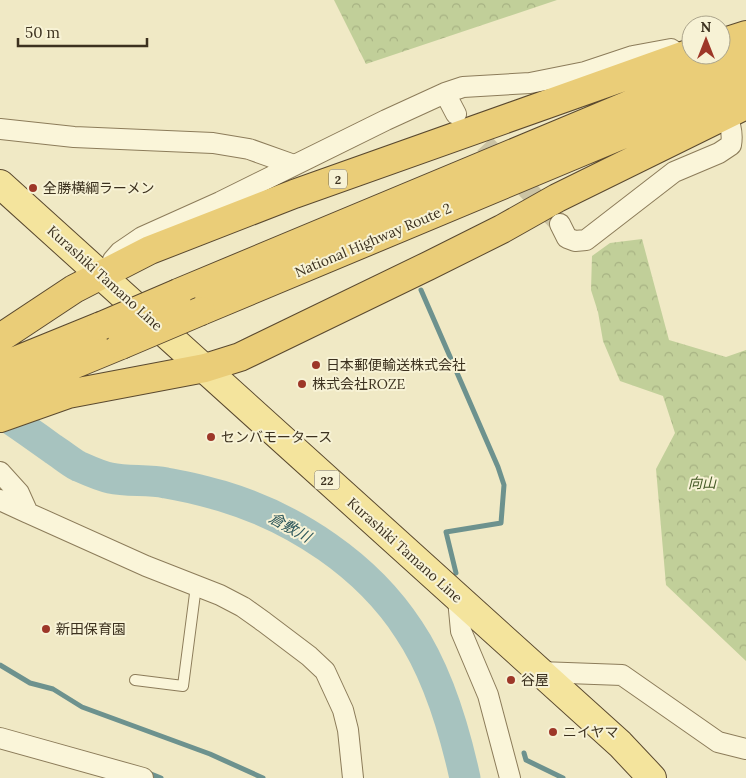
<svg xmlns="http://www.w3.org/2000/svg" width="746" height="778" font-family="Lora,'Noto Sans JP',serif">
  <defs>
    <pattern id="forest-crowns" width="20" height="18" patternUnits="userSpaceOnUse" patternTransform="scale(1.25)"><rect width="20" height="18" fill="#c1cf99"/><path d="M2 6a3 3 0 1 1 6 0M12 15a3 3 0 1 1 6 0" fill="none" stroke="#a7b283"/></pattern>
  </defs>
  <rect width="100%" height="100%" fill="#f0e9c5"/>
  <path fill="url(#forest-crowns)" d="M 334,0 L 557,0 L 366,64 Z
    M 642,239 L 669,340 L 726,357 L 746,350 L 746,661 L 666,585 L 656,469 L 675,433 L 663,396 L 620,381 L 603,341 L 598,312 L 591,290 L 592,256 L 610,243 Z"/>
  <g fill="none" stroke-linecap="round" stroke-linejoin="round">
    <path stroke="#6d928e" stroke-width="5" d="M 421,290 L 498,467 L 504,485 L 501,523 L 446,532 L 456,573
      M 0,665 L 30,683 L 53,689 L 82,707 L 210,754 L 263,778
      M 524,753 L 526,760 L 563,778
      M 146,772 L 161,778"/>
    <path stroke="#a7c3bf" stroke-width="31" d="M 0,412 C 18,424 35,436 53,449 C 61,454 69,461 78,466 C 87,470 100,476 110,478 C 128,482 148,479 166,483 C 185,486 204,491 222,496 C 295,518 367,565 409,630 C 438,673 454,728 465,778"/>
    <path stroke="#ccc4a4" stroke-width="20" stroke-dasharray="20 10" stroke-linecap="butt" d="M 464,122 L 560,224"/>
    <defs>
      <path id="service" d="M 135,680 L 183,686 L 196,586"/>
      <path id="minor" d="M 445,93 L 456,114
        M 0,129 L 74,137 L 213,143 L 249,149 L 294,165
        M 560,224 L 567,238 L 575,241 L 586,240 L 674,172 L 719,153 L 731,145 C 733,134 731,125 726,115
        M 113,260 L 120,252 L 142,237 L 220,202 L 386,120 L 445,93 L 463,87 L 530,83 L 585,72 L 633,56 L 671,49 L 675,52
        M 0,472 L 19,493 L 28,513 L 146,566 L 220,595 L 243,607 L 264,622 L 309,656 L 325,671 L 343,710 L 348,730 L 353,778
        M 0,500 L 28,513
        M 458,599 L 461,631 L 488,695 L 510,778
        M 540,672 L 622,675 L 718,742 L 746,749
        M 0,738 L 143,778"/>
      <path id="primary" d="M 0,184 L 620,744 L 652,778"/>
      <path id="trunk" d="M 721,43 L 746,35
        M 178,293 L 746,56
        M 201,311 L 746,83
        M 0,338 L 74,289 L 150,250 L 294,194 L 691,53
        M 0,367 L 101,326
        M 0,395 L 121,345
        M 0,418 L 68,394 L 205,368 L 240,357 L 428,266 L 502,229 L 557,198 L 746,105"/>
    </defs>
    <use href="#service" stroke="#8c7c5a" stroke-width="12"/>
    <use href="#minor" stroke="#8c7c5a" stroke-width="22"/>
    <use href="#primary" stroke="#5a492f" stroke-width="30"/>
    <use href="#trunk" stroke="#5a492f" stroke-width="30"/>
    <use href="#service" stroke="#faf5d9" stroke-width="10"/>
    <use href="#minor" stroke="#faf5d9" stroke-width="20"/>
    <use href="#primary" stroke="#f4e49d" stroke-width="28"/>
    <use href="#trunk" stroke="#eacd78" stroke-width="28"/>
    <defs>
      <path id="trunk-bridge" d="M 101,326 L 178,293
        M 121,345 L 201,311"/>
    </defs>
    <use href="#trunk-bridge" stroke="#5a492f" stroke-width="30" stroke-linecap="butt"/>
    <use href="#trunk-bridge" stroke="#eacd78" stroke-width="28"/>
  </g>
  <g fill="#9d3728" stroke="#f7f2d5" stroke-width="2">
    <circle cx="33" cy="188" r="5"/>
    <circle cx="316" cy="365" r="5"/>
    <circle cx="302" cy="384" r="5"/>
    <circle cx="211" cy="437" r="5"/>
    <circle cx="46" cy="629" r="5"/>
    <circle cx="511" cy="680" r="5"/>
    <circle cx="553" cy="732" r="5"/>
  </g>
  <g text-anchor="middle" dominant-baseline="central" stroke-width="4" stroke-linejoin="round" paint-order="stroke">
    <g fill="#f7f2d5" stroke="#746b56" stroke-width="1">
      <rect x="329" y="169.5" width="18" height="19" rx="4"/>
      <rect x="314.5" y="470.5" width="25" height="19" rx="4"/>
    </g>
    <g font-size="12" font-weight="bold" fill="#3c311f">
      <text x="338" y="179">2</text>
      <text x="327" y="480">22</text>
    </g>
    <g font-size="14" fill="#3c311f" stroke="#f7f2d5" text-anchor="start">
      <text x="43" y="188">全勝横綱ラーメン</text>
      <text x="326" y="365">日本郵便輸送株式会社</text>
      <text x="312" y="384">株式会社ROZE</text>
      <text x="221" y="437">センバモータース</text>
      <text x="56" y="629">新田保育園</text>
      <text x="521" y="680">谷屋</text>
      <text x="563" y="732">ニイヤマ</text>
    </g>
    <g font-size="14" fill="#3c311f" stroke="#f7f2d5">
      <text transform="translate(373 240) rotate(-23)">National Highway Route 2</text>
      <text transform="translate(105 278) rotate(42)">Kurashiki Tamano Line</text>
      <text transform="translate(405 550) rotate(42)">Kurashiki Tamano Line</text>
    </g>
    <g font-size="14" font-style="italic" fill="#445925" stroke="#f7f2d5">
      <text x="702" y="483">向山</text>
    </g>
    <g font-size="15" font-style="italic" fill="#2e585c" stroke="#f7f2d5">
      <text transform="translate(290 527) rotate(29)">倉敷川</text>
    </g>
  </g>
  <g transform="translate(706 40)"><circle r="24" fill="#f7f2d5" stroke="#aca58c"/>
  <path d="M0-4L9 19L0 12L-9 19Z" fill="#9d3728"/>
  <text y="-8" font-size="14" font-weight="bold" text-anchor="middle" fill="#3c311f">N</text>
  </g>
  <path d="M18 38v8h129v-8" fill="none" stroke="#3c311f" stroke-width="2.5"/>
  <text x="25" y="38" font-size="15" fill="#3c311f" stroke="#f7f2d5" stroke-width="4" paint-order="stroke">50 m</text>
</svg>
